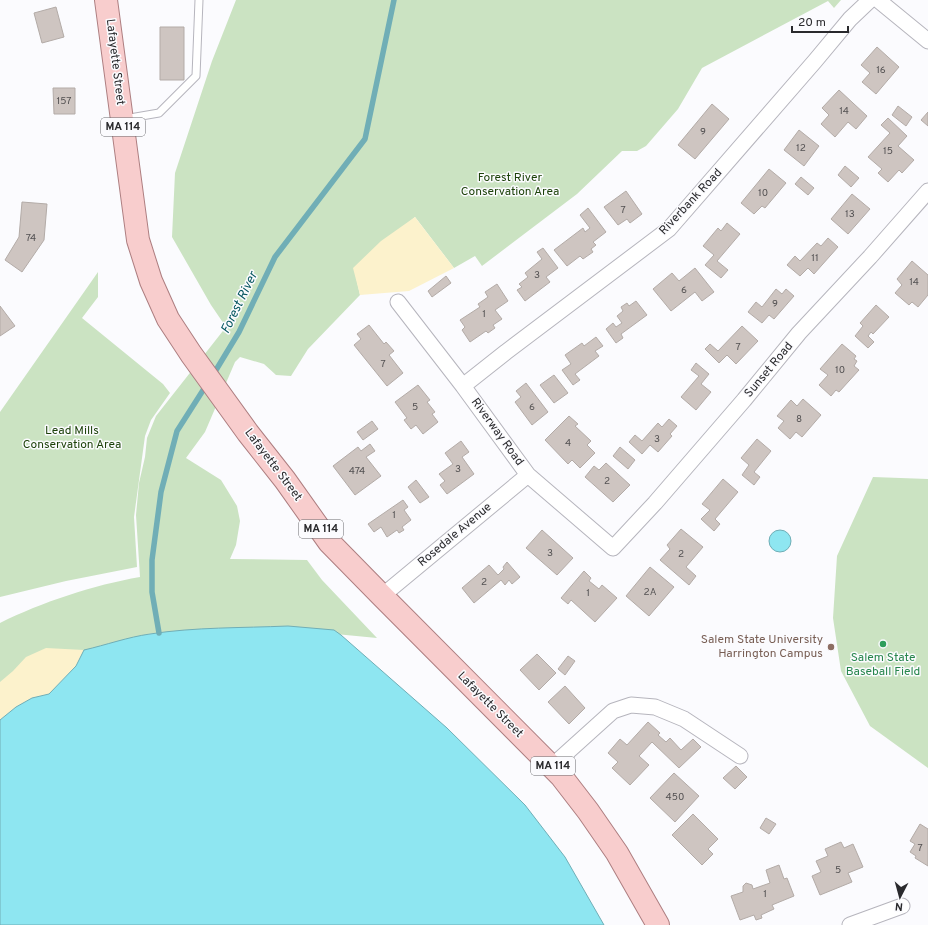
<svg xmlns="http://www.w3.org/2000/svg" width="928" height="925" font-family="Overpass,sans-serif">
  <rect width="100%" height="100%" fill="#fbfbfe"/>
  <path fill="#cbe3c2" d="M 236,0 L 841,0 L 834,8 L 828,1 L 702,68 L 678,109 L 646,146 L 637,151 L 622,151 L 577,194 L 482,266 L 475,256 L 454,268 L 415,217 L 354,268 L 360,295 L 308,349 L 291,376 L 276,375 L 264,364 L 240,357 L 235,362 L 205,432 L 186,458 L 221,480 L 237,506 L 240,521 L 236,545 L 230,559 L 307,560 L 322,580 L 377,638 L 294,630 L 242,628 L 207,629 L 148,634 L 54,666 L 0,689 L 0,623 C 42,602 94,585 140,577 L 136,515 L 139,483 L 145,457 L 147,438 L 156,416 L 226,327 L 211,305 L 172,237 L 175,173 L 212,61 Z
    M 98,272 L 98,297 L 82,318 L 163,384 L 170,393 L 151,420 L 145,436 L 134,517 L 137,567 L 66,581 L 0,597 L 0,412 Z
    M 873,477 L 928,479 L 928,768 L 870,726 L 841,671 L 833,618 L 837,556 Z"/>
  <path fill="#fcf2cc" d="M 415,217 L 454,268 L 409,291 L 360,295 L 353,268 L 381,241 Z
    M 46,648 L 84,650 L 76,666 L 49,694 L 32,698 L 16,707 L 0,720 L 0,682 L 13,671 L 26,657 Z"/>
  <path fill="#8ee6f1" stroke="#70aeb6" d="M769 541a11 11 0 1 1 22 0a11 11 0 1 1-22 0Z
    M 288,626 L 334,630 L 341,635 L 447,728 L 525,805 L 565,857 L 604,925 L 0,925 L 0,720 L 16,707 L 32,698 L 49,694 L 76,666 L 84,650 C 106,645 128,637 150,634 C 195,627 242,628 288,626 Z"/>
  <g fill="none" stroke-linecap="round" stroke-linejoin="round">
    <path stroke="#70aeb6" stroke-width="5.5" d="M 213,375 L 239,332 L 275,257 L 365,139 L 394,0
      M 159,633 L 152,592 L 152,560 L 161,492 L 177,431 L 207,384"/>
  </g>
  <path fill="#cec5c1" stroke="#b3aba7" d="M 56,7 L 64,37 L 42,43 L 34,13 Z
    M 160,27 L 184,27 L 184,80 L 160,80 Z
    M 877,47 L 899,67 L 876,94 L 862,82 L 870,73 L 861,65 Z
    M 53,88 L 75,88 L 75,114 L 54,114 Z
    M 839,90 L 867,116 L 856,129 L 848,122 L 835,137 L 821,124 L 829,115 L 822,108 Z
    M 712,104 L 729,119 L 695,159 L 678,145 Z
    M 898,106 L 912,117 L 906,126 L 892,115 Z
    M 928,112 L 928,126 L 921,120 Z
    M 888,118 L 907,136 L 898,146 L 914,160 L 902,173 L 899,170 L 888,182 L 878,173 L 882,169 L 868,157 L 890,133 L 881,125 Z
    M 799,130 L 819,146 L 804,166 L 784,150 Z
    M 845,166 L 859,178 L 851,187 L 838,175 Z
    M 769,169 L 786,183 L 765,208 L 762,206 L 754,214 L 741,203 Z
    M 801,177 L 814,188 L 808,195 L 795,184 Z
    M 626,191 L 642,214 L 630,223 L 627,219 L 618,225 L 604,207 Z
    M 852,194 L 870,209 L 848,234 L 831,219 Z
    M 22,202 L 47,204 L 44,240 L 22,272 L 5,260 L 19,237 Z
    M 588,208 L 606,232 L 593,242 L 596,245 L 591,249 L 593,252 L 583,259 L 580,256 L 567,266 L 554,250 L 583,228 L 585,232 L 590,228 L 580,215 Z
    M 727,223 L 740,234 L 717,261 L 728,270 L 721,278 L 705,265 L 714,255 L 703,246 L 718,228 L 721,231 Z
    M 828,238 L 838,247 L 814,274 L 808,268 L 800,276 L 787,265 L 795,256 L 800,261 L 817,243 L 821,246 Z
    M 543,248 L 558,268 L 546,277 L 550,282 L 525,301 L 517,290 L 522,287 L 519,284 L 528,277 L 525,273 L 542,259 L 537,252 Z
    M 912,261 L 928,275 L 928,295 L 918,307 L 912,302 L 909,305 L 895,293 L 902,285 L 897,279 Z
    M 695,268 L 714,292 L 702,301 L 695,292 L 671,311 L 653,289 L 672,273 L 679,281 Z
    M 446,276 L 451,283 L 432,297 L 428,291 Z
    M 497,284 L 508,301 L 495,310 L 502,319 L 493,325 L 495,328 L 488,333 L 486,331 L 470,342 L 462,330 L 465,327 L 460,320 L 480,307 L 478,304 L 488,297 L 485,292 Z
    M 776,289 L 782,294 L 786,289 L 794,296 L 774,319 L 769,315 L 762,323 L 748,312 L 756,302 L 762,307 Z
    M 636,301 L 647,315 L 621,334 L 623,338 L 616,343 L 606,329 L 613,323 L 616,327 L 622,323 L 617,316 L 623,311 L 621,307 L 627,303 L 629,306 Z
    M 876,305 L 889,317 L 873,334 L 871,332 L 868,336 L 874,342 L 868,348 L 855,336 L 863,326 L 860,323 Z
    M 0,306 L 15,326 L 0,336 Z
    M 369,325 L 384,344 L 386,342 L 394,351 L 389,355 L 403,373 L 387,386 L 354,345 L 361,339 L 357,334 Z
    M 742,326 L 758,341 L 736,364 L 727,355 L 719,363 L 705,349 L 710,344 L 718,351 Z
    M 596,337 L 603,346 L 595,351 L 599,356 L 575,374 L 580,380 L 573,385 L 562,370 L 571,364 L 565,355 L 582,343 L 584,346 Z
    M 842,344 L 856,356 L 854,359 L 857,361 L 854,366 L 859,370 L 839,392 L 836,390 L 831,396 L 819,385 L 828,375 L 820,369 Z
    M 696,363 L 709,374 L 701,384 L 711,392 L 696,410 L 681,397 L 699,376 L 691,370 Z
    M 554,375 L 568,393 L 554,403 L 540,385 Z
    M 526,383 L 548,412 L 532,425 L 515,402 L 521,397 L 516,391 Z
    M 418,385 L 430,400 L 427,402 L 435,412 L 432,414 L 438,422 L 423,434 L 416,425 L 411,429 L 404,420 L 407,418 L 395,402 Z
    M 803,399 L 821,415 L 802,437 L 796,432 L 790,439 L 778,428 L 784,421 L 777,416 L 791,400 L 797,406 Z
    M 569,416 L 578,424 L 575,426 L 591,441 L 587,445 L 595,453 L 580,468 L 572,460 L 568,464 L 545,440 Z
    M 669,419 L 677,426 L 670,434 L 672,436 L 658,452 L 650,445 L 642,454 L 629,442 L 635,435 L 642,441 L 658,423 L 662,427 Z
    M 372,421 L 378,429 L 363,440 L 357,432 Z
    M 757,439 L 771,451 L 754,472 L 760,477 L 754,485 L 742,475 L 749,465 L 741,458 Z
    M 461,441 L 469,452 L 462,457 L 474,474 L 447,494 L 440,485 L 445,481 L 439,474 L 453,464 L 445,453 Z
    M 370,444 L 375,451 L 366,457 L 381,476 L 355,495 L 333,466 L 358,447 L 361,451 Z
    M 620,447 L 635,460 L 628,469 L 613,456 Z
    M 606,463 L 630,485 L 613,502 L 585,477 L 594,466 L 599,470 Z
    M 723,479 L 738,492 L 715,519 L 720,524 L 714,531 L 701,519 L 710,510 L 702,504 Z
    M 416,480 L 429,497 L 420,503 L 408,487 Z
    M 403,500 L 408,507 L 404,510 L 411,520 L 402,527 L 404,530 L 399,533 L 397,530 L 387,537 L 381,527 L 374,532 L 368,524 Z
    M 681,529 L 703,547 L 686,567 L 696,576 L 689,585 L 660,560 L 670,549 L 667,545 Z
    M 542,530 L 573,558 L 557,575 L 526,548 Z
    M 507,562 L 520,577 L 512,584 L 509,580 L 505,585 L 501,580 L 474,603 L 462,588 L 489,565 L 498,575 L 504,569 L 503,567 Z
    M 650,567 L 674,587 L 649,616 L 626,596 Z
    M 584,571 L 591,578 L 589,581 L 599,589 L 602,585 L 617,598 L 595,622 L 571,600 L 568,604 L 561,598 Z
    M 537,654 L 556,673 L 539,690 L 520,670 Z
    M 568,656 L 575,661 L 565,675 L 558,669 Z
    M 565,686 L 585,708 L 569,724 L 548,702 Z
    M 648,722 L 660,733 L 658,735 L 666,742 L 670,738 L 681,750 L 693,739 L 701,747 L 679,768 L 652,742 L 639,756 L 649,765 L 630,785 L 612,768 L 618,762 L 608,753 L 620,739 L 627,745 Z
    M 736,766 L 747,777 L 735,789 L 723,778 Z
    M 674,773 L 699,796 L 675,822 L 650,798 Z
    M 693,814 L 718,839 L 708,849 L 713,854 L 702,865 L 672,835 Z
    M 766,818 L 776,824 L 769,834 L 760,828 Z
    M 920,824 L 928,829 L 928,866 L 915,858 L 916,856 L 910,852 L 915,844 L 910,841 Z
    M 841,842 L 844,848 L 853,844 L 863,867 L 848,873 L 852,882 L 820,895 L 812,876 L 821,872 L 816,861 L 828,856 L 825,849 Z
    M 779,865 L 784,879 L 787,878 L 794,896 L 772,905 L 774,909 L 761,915 L 762,918 L 756,920 L 754,915 L 740,920 L 731,896 L 743,892 L 743,886 L 746,883 L 752,885 L 753,889 L 770,883 L 766,870 Z"/>
  <g fill="none" stroke-linecap="round" stroke-linejoin="round">
    <defs>
      <path id="service" d="M 124,119 L 159,113 L 196,76 L 199,0"/>
      <path id="minor" d="M 878,0 L 928,41
        M 398,302 L 463,386 L 528,475 L 613,548 L 655,503 L 744,400 L 799,333 L 870,257 L 928,191
        M 463,386 L 506,352 L 669,229 L 815,61 L 850,19 L 870,0
        M 382,596 L 528,475
        M 552,766 L 613,711 L 631,705 L 655,707 L 684,719 L 740,756
        M 850,925 L 902,906"/>
      <path id="primary" d="M 106,0 L 138,240 L 151,281 L 168,319 L 191,354 L 248,433 L 285,480 L 329,542 L 382,596 L 561,776 L 588,811 L 617,853 L 658,925"/>
    </defs>
    <use href="#service" stroke="#b6b5bd" stroke-width="9"/>
    <use href="#minor" stroke="#b6b5bd" stroke-width="17"/>
    <use href="#primary" stroke="#ad7e80" stroke-width="24"/>
    <use href="#service" stroke="#fff" stroke-width="7"/>
    <use href="#minor" stroke="#fff" stroke-width="15"/>
    <use href="#primary" stroke="#f8cdcd" stroke-width="22"/>
  </g>
  <circle fill="#2e9e5b" stroke="#fbfbfe" stroke-width="1.5" cx="883" cy="644" r="4"/>
  <circle fill="#8d6e63" stroke="#fbfbfe" stroke-width="1.5" cx="831" cy="647" r="4"/>
  <g text-anchor="middle" dominant-baseline="central" stroke-width="3" stroke-linejoin="round" paint-order="stroke">
    <g font-size="10" fill="#535152">
      <text x="881" y="70">16</text>
      <text x="64" y="101">157</text>
      <text x="844" y="111">14</text>
      <text x="703" y="132">9</text>
      <text x="801" y="148">12</text>
      <text x="888" y="151">15</text>
      <text x="763" y="193">10</text>
      <text x="623" y="210">7</text>
      <text x="850" y="214">13</text>
      <text x="31" y="238">74</text>
      <text x="815" y="258">11</text>
      <text x="537" y="275">3</text>
      <text x="914" y="282">14</text>
      <text x="684" y="290">6</text>
      <text x="775" y="304">9</text>
      <text x="484" y="314">1</text>
      <text x="738" y="347">7</text>
      <text x="383" y="364">7</text>
      <text x="840" y="370">10</text>
      <text x="415" y="407">5</text>
      <text x="532" y="407">6</text>
      <text x="799" y="419">8</text>
      <text x="657" y="439">3</text>
      <text x="568" y="443">4</text>
      <text x="458" y="469">3</text>
      <text x="357" y="471">474</text>
      <text x="607" y="481">2</text>
      <text x="394" y="515">1</text>
      <text x="550" y="553">3</text>
      <text x="681" y="554">2</text>
      <text x="484" y="582">2</text>
      <text x="650" y="592">2A</text>
      <text x="588" y="593">1</text>
      <text x="675" y="797">450</text>
      <text x="920" y="848">7</text>
      <text x="838" y="870">5</text>
      <text x="765" y="894">1</text>
    </g>
    <g fill="#fbfbfe" stroke="#69696c" stroke-width="1">
      <rect x="101" y="118" width="44" height="18" rx="3"/>
      <rect x="299" y="520" width="44" height="18" rx="3"/>
      <rect x="531" y="757" width="44" height="18" rx="3"/>
    </g>
    <g font-size="11" font-weight="bold" fill="#2a2a2d">
      <text x="123" y="127">MA 114</text>
      <text x="321" y="529">MA 114</text>
      <text x="553" y="766">MA 114</text>
    </g>
    <g font-size="12" fill="#2a2a2d" stroke="#fbfbfe">
      <text transform="translate(115 62) rotate(83)">Lafayette Street</text>
      <text transform="translate(691 202) rotate(-47)">Riverbank Road</text>
      <text transform="translate(769 370) rotate(-50)">Sunset Road</text>
      <text transform="translate(497 432) rotate(54)">Riverway Road</text>
      <text transform="translate(273 465) rotate(53)">Lafayette Street</text>
      <text transform="translate(455 535) rotate(-40)">Rosedale Avenue</text>
      <text transform="translate(490 705) rotate(45)">Lafayette Street</text>
    </g>
    <g font-size="12" fill="#1d420a" stroke="#fbfbfe">
      <text x="510" y="178">Forest River<tspan x="510" dy="14">Conservation Area</tspan></text>
      <text x="72" y="431">Lead Mills<tspan x="72" dy="14">Conservation Area</tspan></text>
    </g>
    <g font-size="12" fill="#785e54" stroke="#fbfbfe" text-anchor="end">
      <text x="823" y="640">Salem State University<tspan x="823" dy="14">Harrington Campus</tspan></text>
    </g>
    <g font-size="12" fill="#27864d" stroke="#fbfbfe">
      <text x="883" y="658">Salem State<tspan x="883" dy="14">Baseball Field</tspan></text>
    </g>
    <g font-size="13" font-style="italic" fill="#05565f" stroke="#fbfbfe">
      <text transform="translate(240 303) rotate(-64)">Forest River</text>
    </g>
  </g>
  <g transform="translate(900 897) rotate(186)" stroke="#fbfbfe" stroke-width="3" paint-order="stroke">
  <path d="M0-3L7 15L0 10L-7 15Z" fill="#2a2a2d"/>
  <text y="-6" font-size="11" font-weight="bold" text-anchor="middle" fill="#2a2a2d">N</text>
  </g>
  <path d="M792 26v6h56v-6" fill="none" stroke="#2a2a2d" stroke-width="2"/>
  <text x="798" y="26" font-size="12" fill="#2a2a2d" stroke="#fbfbfe" stroke-width="3" paint-order="stroke">20 m</text>
</svg>
